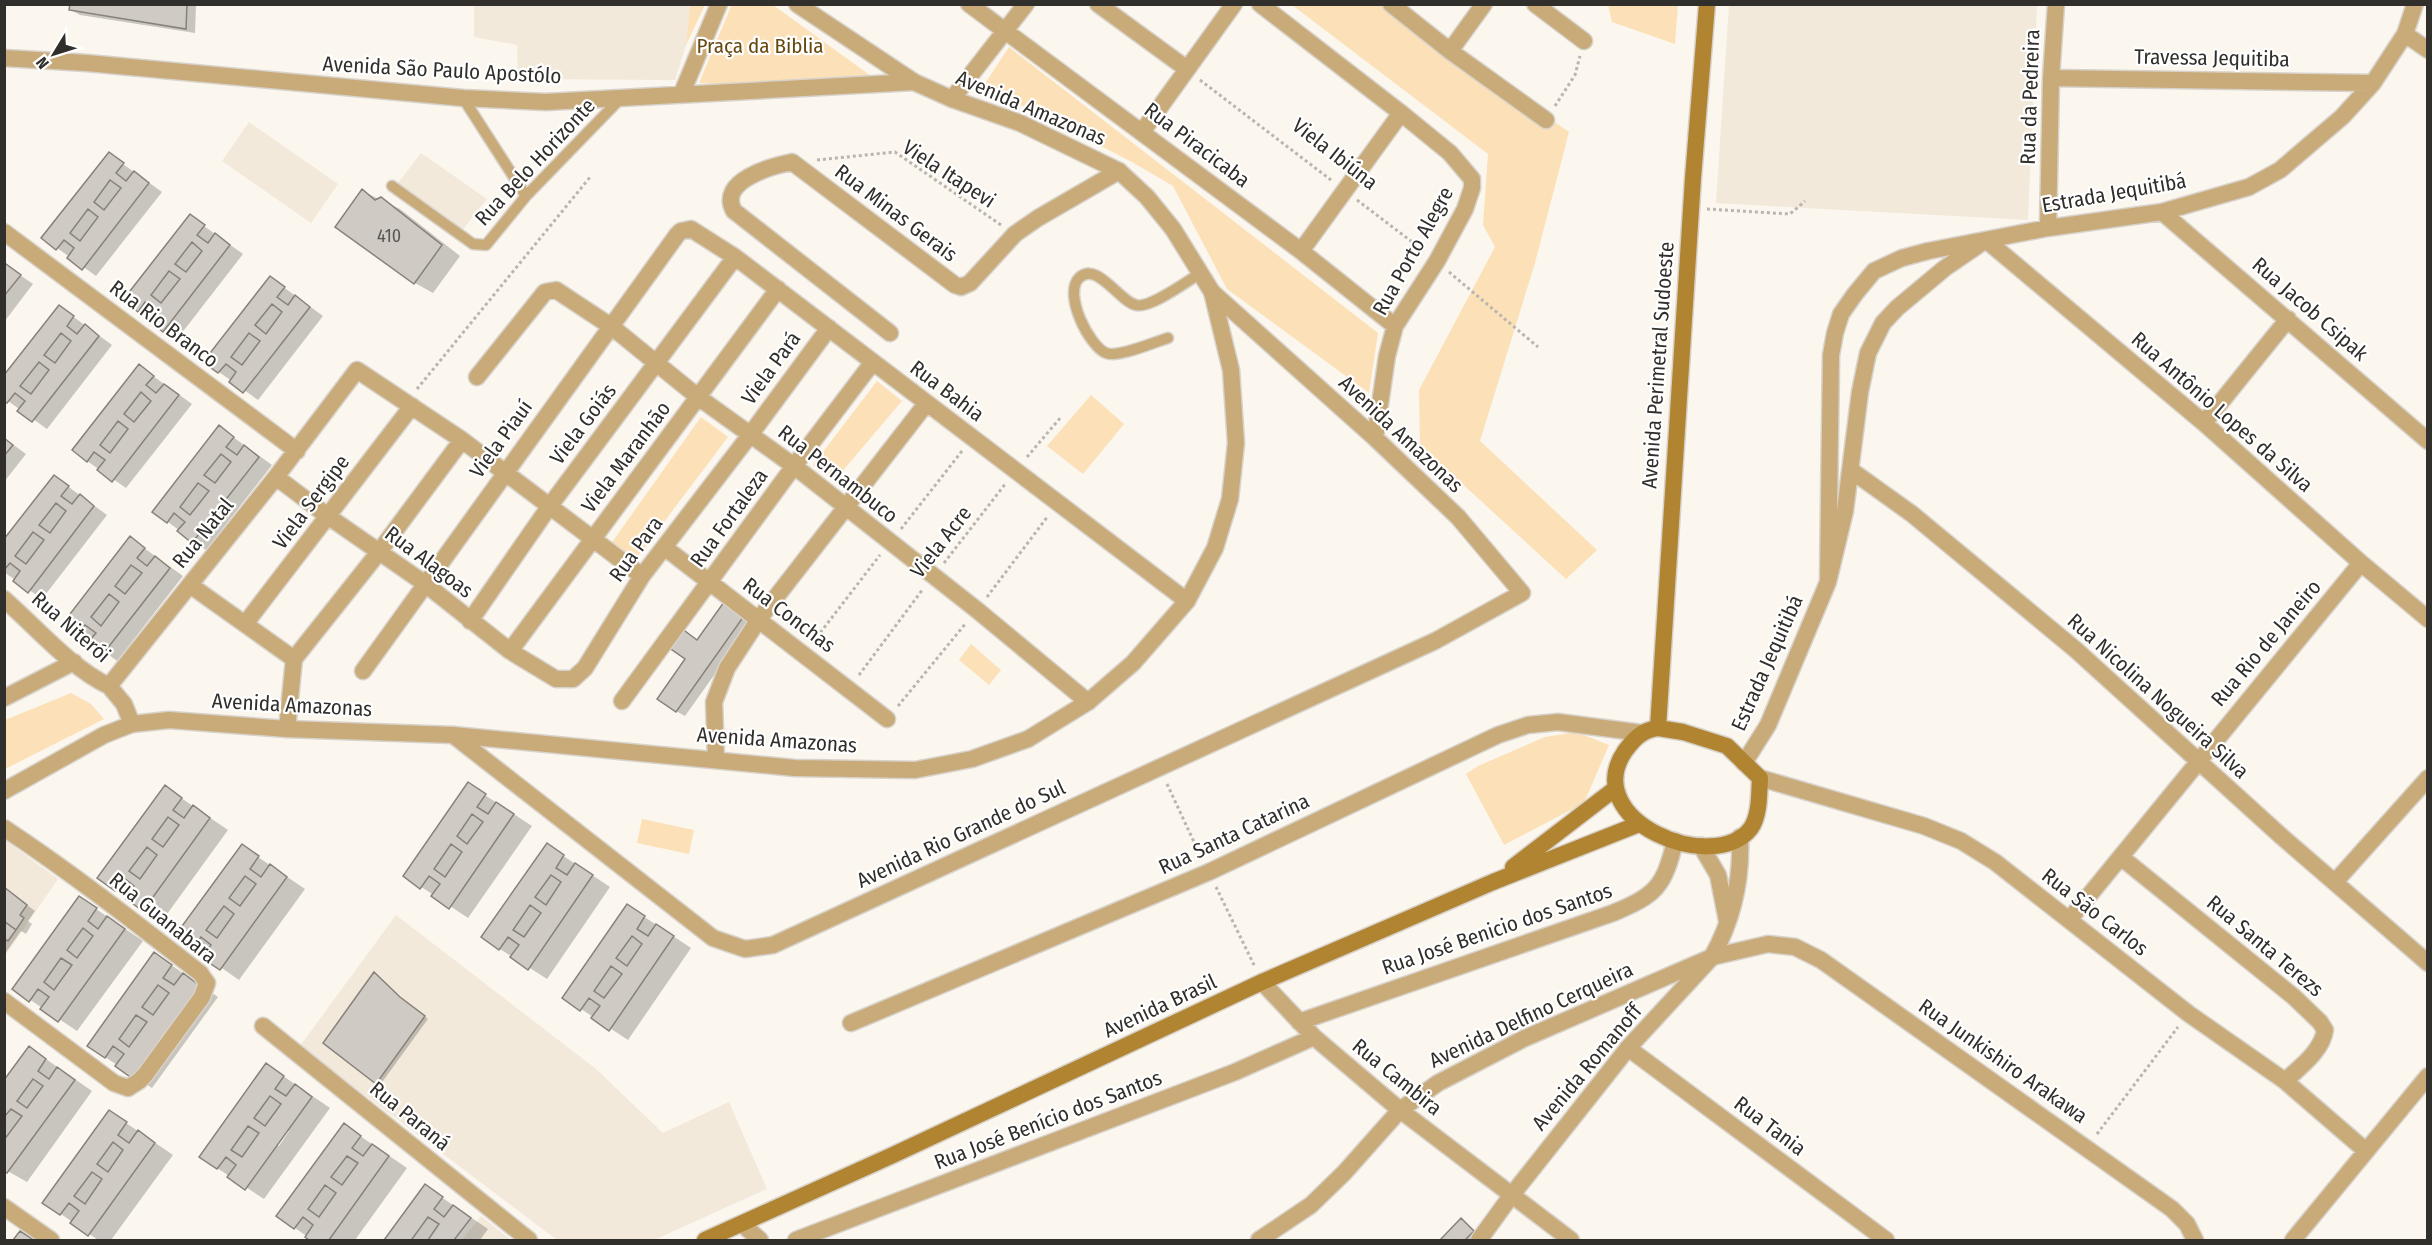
<svg xmlns="http://www.w3.org/2000/svg" width="2432" height="1245" font-family="'Fira Sans Condensed',sans-serif">
  <rect width="100%" height="100%" fill="#fbf6ee"/>
  <path fill="#f2e9da" d="M 474,5 L 690,5 L 686,45 L 675,80 L 518,79 L 517,45 L 474,37 Z
    M 1729,5 L 2037,5 L 2028,220 L 1716,203 Z
    M 249,122 L 338,184 L 311,223 L 222,161 Z
    M 421,153 L 487,199 L 459,234 L 395,187 Z
    M 5,840 L 58,879 L 5,956 Z
    M 396,915 L 596,1069 L 663,1133 L 729,1102 L 767,1189 L 654,1240 L 557,1240 L 300,1046 Z
    M 481,1216 L 511,1240 L 462,1240 Z"/>
  <path fill="#fce1b8" d="M 732,4 L 773,5 L 871,76 L 790,89 L 699,83 Z
    M 690,5 L 705,5 L 686,45 Z
    M 1292,5 L 1385,5 L 1569,132 L 1535,263 L 1480,441 L 1597,550 L 1566,579 L 1420,445 L 1419,390 L 1495,247 L 1483,225 L 1488,154 Z
    M 1608,5 L 1678,5 L 1675,44 L 1612,22 Z
    M 1009,47 L 1378,333 L 1369,393 L 1227,289 L 1173,186 L 1132,162 L 1017,103 L 980,91 Z
    M 877,381 L 902,401 L 834,481 L 813,465 Z
    M 1091,395 L 1124,424 L 1083,474 L 1047,446 Z
    M 701,417 L 728,437 L 633,563 L 610,545 Z
    M 971,644 L 1001,670 L 989,685 L 959,660 Z
    M 71,693 L 91,704 L 104,719 L 5,769 L 5,720 Z
    M 1576,732 L 1609,745 L 1584,803 L 1504,845 L 1466,774 L 1478,766 L 1545,737 Z
    M 642,819 L 694,830 L 689,854 L 637,843 Z"/>
  <path fill="#0003" fill-rule="evenodd" d="M 72,4 L 196,4 L 195,33 L 80,15 L 71,10 Z
    M 109,154 L 162,192 L 96,276 L 57,248 Z
    M 362,191 L 400,209 L 460,256 L 433,293 L 415,283 Z
    M 190,216 L 243,254 L 178,338 L 139,311 Z
    M 4,262 L 8,265 L 7,266 L 33,284 L 4,322 Z
    M 271,278 L 323,316 L 258,400 L 205,362 Z
    M 60,307 L 112,345 L 47,429 L 8,401 Z
    M 139,366 L 192,404 L 126,488 L 87,461 Z
    M 219,427 L 272,465 L 206,550 L 168,522 Z
    M 4,438 L 26,454 L 4,482 Z
    M 55,477 L 107,515 L 42,599 L 4,572 L 4,541 Z
    M 130,538 L 183,576 L 117,661 L 65,622 Z
    M 725,604 L 752,622 L 685,716 L 676,711 L 690,635 L 699,641 Z
    M 468,784 L 532,826 L 468,918 L 405,876 Z
    M 165,787 L 228,830 L 162,921 L 116,889 Z
    M 547,845 L 610,887 L 547,979 L 500,949 Z
    M 242,846 L 305,889 L 239,980 L 193,948 Z
    M 4,887 L 35,911 L 28,921 L 32,924 L 26,934 L 21,931 L 4,955 Z
    M 80,898 L 143,941 L 77,1031 L 14,989 Z
    M 628,906 L 691,948 L 628,1040 L 581,1009 Z
    M 155,954 L 218,997 L 152,1088 L 105,1057 Z
    M 404,1001 L 428,1019 L 380,1085 L 377,1083 Z
    M 30,1048 L 92,1091 L 27,1182 L 4,1169 L 4,1083 Z
    M 267,1065 L 330,1108 L 264,1199 L 217,1168 ZM 287,1130 L 289,1131 L 279,1146 L 275,1146 Z
    M 110,1112 L 173,1155 L 111,1240 L 98,1240 L 61,1214 Z
    M 344,1125 L 407,1168 L 355,1240 L 312,1240 L 295,1228 Z
    M 425,1186 L 488,1229 L 480,1240 L 386,1240 Z
    M 1462,1220 L 1482,1237 L 1479,1240 L 1442,1240 Z"/>
  <path fill="#cfcac3" stroke="#86817a" stroke-width="1.5" fill-rule="evenodd" d="M 70,4 L 187,4 L 186,29 L 69,10 Z
    M 109,152 L 124,163 L 116,173 L 126,181 L 134,171 L 149,183 L 82,270 L 67,258 L 74,248 L 64,240 L 56,250 L 41,238 ZM 110,180 L 121,188 L 104,210 L 94,202 ZM 88,209 L 98,217 L 80,241 L 70,233 Z
    M 362,189 L 375,200 L 381,197 L 442,245 L 414,284 L 335,227 Z
    M 190,214 L 205,225 L 197,235 L 208,243 L 215,233 L 230,245 L 163,332 L 148,320 L 156,310 L 145,302 L 138,312 L 123,300 ZM 192,242 L 202,251 L 186,272 L 175,264 ZM 169,271 L 180,279 L 161,303 L 151,295 Z
    M 6,264 L 21,275 L 4,296 L 4,265 Z
    M 270,276 L 285,287 L 277,297 L 288,305 L 295,295 L 310,307 L 243,393 L 229,382 L 236,372 L 226,364 L 218,373 L 203,362 ZM 272,304 L 282,312 L 266,334 L 255,325 ZM 249,333 L 260,341 L 242,365 L 231,357 Z
    M 59,305 L 74,316 L 67,326 L 77,334 L 85,324 L 99,336 L 32,422 L 17,411 L 25,401 L 15,393 L 7,403 L 4,401 L 4,375 ZM 61,333 L 71,341 L 55,363 L 44,355 ZM 39,362 L 49,370 L 31,394 L 20,386 Z
    M 139,364 L 154,376 L 146,385 L 156,393 L 164,384 L 179,395 L 112,482 L 97,470 L 105,460 L 94,452 L 87,462 L 72,450 ZM 141,392 L 151,401 L 134,422 L 124,414 ZM 118,421 L 128,429 L 110,453 L 100,445 Z
    M 219,425 L 234,437 L 226,447 L 237,455 L 244,445 L 259,457 L 192,543 L 177,531 L 185,522 L 174,513 L 167,523 L 152,512 ZM 221,454 L 231,462 L 215,483 L 204,475 ZM 198,483 L 209,491 L 190,515 L 180,507 Z
    M 4,438 L 13,445 L 4,456 Z
    M 54,475 L 69,486 L 61,496 L 72,504 L 80,494 L 94,506 L 28,593 L 13,581 L 20,571 L 10,563 L 4,570 L 4,539 ZM 56,503 L 66,511 L 50,533 L 39,525 ZM 33,532 L 44,540 L 26,564 L 15,556 Z
    M 130,536 L 145,548 L 137,558 L 147,566 L 155,556 L 170,568 L 103,654 L 88,642 L 96,633 L 85,625 L 77,634 L 63,623 ZM 131,565 L 142,573 L 125,594 L 115,586 ZM 109,594 L 119,602 L 101,626 L 91,617 Z
    M 724,602 L 744,616 L 676,712 L 657,699 L 685,659 L 668,647 L 681,628 L 697,640 Z
    M 468,782 L 486,794 L 477,807 L 488,814 L 496,802 L 514,814 L 449,909 L 431,896 L 440,884 L 429,876 L 420,889 L 403,876 ZM 472,814 L 483,822 L 467,844 L 457,836 ZM 451,844 L 462,852 L 445,877 L 434,869 Z
    M 165,785 L 182,798 L 173,810 L 184,818 L 193,805 L 210,818 L 143,911 L 126,899 L 134,886 L 124,878 L 115,891 L 97,878 ZM 168,817 L 179,825 L 163,847 L 152,839 ZM 147,847 L 157,855 L 140,879 L 129,871 Z
    M 547,843 L 564,855 L 556,868 L 567,875 L 575,863 L 593,875 L 528,970 L 510,957 L 519,945 L 508,937 L 499,950 L 481,937 ZM 551,875 L 561,882 L 546,905 L 535,897 ZM 530,905 L 541,913 L 524,937 L 513,930 Z
    M 242,844 L 259,856 L 250,869 L 261,877 L 270,864 L 287,877 L 220,970 L 202,958 L 211,945 L 201,937 L 192,950 L 174,937 ZM 245,876 L 256,884 L 240,906 L 229,898 ZM 224,906 L 234,914 L 217,938 L 206,930 Z
    M 4,887 L 27,905 L 20,915 L 24,918 L 16,930 L 4,921 Z
    M 79,896 L 97,908 L 88,921 L 98,929 L 107,916 L 125,929 L 58,1022 L 40,1009 L 49,997 L 38,989 L 29,1002 L 12,989 ZM 83,928 L 93,936 L 77,958 L 67,950 ZM 61,958 L 72,965 L 54,990 L 44,982 Z
    M 627,904 L 645,916 L 637,929 L 648,936 L 656,924 L 674,936 L 609,1031 L 591,1018 L 600,1006 L 589,998 L 580,1011 L 562,998 ZM 632,936 L 642,944 L 627,966 L 616,958 ZM 611,966 L 622,974 L 604,998 L 594,991 Z
    M 4,921 L 16,930 L 8,941 L 4,938 Z
    M 154,952 L 172,965 L 163,978 L 174,985 L 183,973 L 200,986 L 133,1079 L 115,1066 L 124,1054 L 113,1046 L 105,1058 L 87,1046 ZM 158,985 L 169,993 L 153,1015 L 142,1007 ZM 136,1015 L 147,1022 L 129,1047 L 119,1039 Z
    M 374,972 L 400,997 L 425,1016 L 376,1084 L 323,1043 Z
    M 29,1046 L 46,1059 L 38,1071 L 49,1079 L 57,1067 L 75,1080 L 7,1173 L 4,1171 L 4,1140 L 22,1116 L 11,1109 L 4,1117 L 4,1080 ZM 33,1079 L 43,1086 L 27,1108 L 17,1101 Z
    M 266,1063 L 284,1076 L 275,1089 L 286,1096 L 295,1084 L 312,1097 L 245,1190 L 227,1177 L 236,1165 L 226,1157 L 217,1169 L 199,1157 ZM 270,1096 L 281,1104 L 265,1126 L 254,1118 ZM 248,1126 L 259,1133 L 242,1157 L 231,1150 Z
    M 109,1110 L 127,1122 L 118,1135 L 129,1143 L 138,1130 L 155,1143 L 88,1236 L 70,1223 L 79,1211 L 69,1203 L 60,1215 L 42,1203 ZM 113,1142 L 123,1150 L 108,1172 L 97,1164 ZM 92,1172 L 102,1179 L 85,1204 L 74,1196 Z
    M 344,1123 L 361,1136 L 352,1148 L 363,1156 L 372,1144 L 389,1156 L 329,1240 L 309,1240 L 305,1237 L 313,1225 L 303,1217 L 294,1229 L 276,1216 ZM 347,1156 L 358,1163 L 342,1185 L 331,1177 ZM 325,1185 L 336,1193 L 319,1217 L 308,1209 Z
    M 425,1184 L 443,1197 L 434,1209 L 444,1217 L 453,1205 L 471,1218 L 454,1240 L 428,1240 L 439,1224 L 428,1217 L 412,1239 L 415,1240 L 384,1240 Z
    M 1461,1218 L 1474,1231 L 1465,1240 L 1440,1240 Z
    M 20,1231 L 34,1240 L 13,1240 Z"/>
  <g fill="none" stroke-linecap="round" stroke-linejoin="round">
    <defs>
      <path id="service" d="M 463,98 L 526,196
        M 392,186 L 473,244 L 486,245 L 526,196 L 622,97
        M 1168,338 C 1154,342 1119,358 1106,353 C 1089,346 1063,294 1079,278 C 1096,260 1120,302 1136,305 C 1150,309 1187,281 1201,273"/>
      <path id="minor" d="M 969,4 L 1301,251 L 1395,326
        M 1098,4 L 1187,69
        M 1260,4 L 1401,113 L 1450,153 L 1472,179 L 1472,188 L 1465,209 L 1437,261 L 1395,326 L 1387,356 L 1375,438
        M 1391,4 L 1450,51 L 1546,120
        M 1535,4 L 1584,41
        M 2405,34 L 2428,50
        M 1450,51 L 1484,4
        M 4,58 L 87,63 L 463,98 L 546,102 L 914,82
        M 2051,78 L 2373,83
        M 682,93 L 719,4
        M 952,99 L 1026,4
        M 1142,132 L 1234,4
        M 2162,212 L 2428,441
        M 2048,228 L 2051,78 L 2056,4
        M 4,232 L 297,451
        M 1986,240 L 2204,423 L 2361,563 L 2428,619
        M 1301,251 L 1401,113
        M 890,333 L 734,211 C 717,181 772,166 792,162 L 955,285 L 961,287 L 970,283 L 1015,234 L 1038,218 L 1119,171
        M 477,377 L 545,292 L 556,290 L 612,327 L 698,397 L 794,466 L 977,610 L 1088,702
        M 2204,423 L 2288,319
        M 1852,471 L 1912,514 L 2076,650 L 2281,836 L 2428,963
        M 276,477 L 329,517 L 424,583 L 510,651 L 556,679 L 573,679 L 585,668 L 642,576 L 750,435 L 829,328
        M 664,547 L 887,719
        M 1828,582 L 1831,355 L 1835,333 L 1841,314 L 1855,294 L 1874,271 L 1902,258 L 1928,251 L 2048,228 L 2162,212 L 2249,187 L 2280,170 L 2342,117 L 2373,83 L 2405,34 L 2415,4
        M 190,585 L 294,659 L 287,729
        M 4,599 C 36,627 71,668 109,686
        M 470,621 L 549,507 L 735,257
        M 245,624 L 412,406
        M 510,651 L 778,289
        M 294,659 L 379,552 L 462,440
        M 363,671 L 677,235 L 681,231 L 691,229 L 735,257 L 1187,601
        M 4,698 L 74,662
        M 622,701 L 794,466 L 873,362
        M 132,724 L 124,704 L 109,686 L 276,477 L 357,370 L 462,440 L 642,576
        M 453,735 L 713,938 L 745,949 L 773,945 L 1435,641 L 1522,593 L 1458,517 L 1375,438 L 1212,292
        M 716,760 L 714,702 L 727,668 L 759,619 L 926,404
        M 1744,763 L 1768,725 L 1828,582 L 1845,511 L 1860,392 L 1868,353 L 1883,323 L 1897,308 L 1945,268 L 1980,244
        M 1760,778 L 1924,826 L 1961,841 L 1995,862 L 2189,1014 L 2285,1081 L 2366,1151
        M 4,828 C 72,873 136,923 200,973 L 207,983 L 202,997 L 145,1075 L 139,1081 L 128,1088 L 114,1083 L 4,1001
        M 2122,858 L 2294,997 L 2320,1022 L 2325,1030 C 2322,1051 2300,1067 2285,1081
        M 2335,882 L 2428,778
        M 2069,920 L 2361,563
        M 1262,982 L 1314,1037 L 1400,1110 L 1571,1240
        M 1299,1022 L 1613,913 C 1656,895 1664,887 1675,841
        M 851,1023 L 1209,872 L 1498,735 L 1528,725 L 1558,722 L 1642,733
        M 263,1026 L 529,1240
        M 1628,1048 L 1886,1240
        M 4,1207 L 51,1240
        M 742,1224 L 760,1240
        M 796,1240 L 1235,1072 L 1314,1037
        M 1259,1240 L 1311,1205 L 1344,1173 L 1400,1110 L 1438,1083 L 1523,1039 L 1712,957 L 1768,944 L 1795,947 L 1821,960 L 2172,1209 L 2187,1224 L 2195,1240
        M 2293,1240 L 2428,1076"/>
      <path id="tertiary" d="M 4,791 L 104,735 L 132,724 L 169,720 L 287,729 L 453,735 L 795,768 L 915,770 L 972,759 L 1028,739 L 1088,702 L 1133,663 L 1187,601 L 1215,548 L 1230,499 L 1236,443 L 1231,370 L 1212,292 L 1173,229 L 1147,197 L 1119,171 L 1020,123 L 952,99 L 914,82 L 797,4
        M 1701,846 L 1718,875 L 1727,921
        M 1479,1240 L 1511,1196 L 1628,1048 L 1712,957 C 1733,919 1742,881 1740,837"/>
      <path id="secondary" d="M 1658,728 L 1693,178 L 1707,4
        M 1658,728 L 1683,732 L 1727,746 L 1760,778 C 1759,793 1760,815 1751,828 C 1714,877 1578,820 1625,751 C 1634,739 1642,730 1658,728 Z
        M 1513,867 L 1616,788
        M 705,1240 L 893,1155 L 1262,982 L 1493,882 L 1639,824"/>
    </defs>
    <use href="#service" stroke="#d7d2cb" stroke-width="13"/>
    <use href="#minor" stroke="#d7d2cb" stroke-width="19"/>
    <use href="#tertiary" stroke="#d7d2cb" stroke-width="19"/>
    <use href="#secondary" stroke="#d7d2cb" stroke-width="19"/>
    <path stroke="#b9b5af" stroke-width="3" stroke-dasharray="3 3" stroke-linecap="butt" d="M 1200,80 L 1331,180
      M 1555,106 L 1575,75 L 1580,56
      M 817,160 L 895,152 L 1001,225
      M 1357,200 L 1424,251
      M 1707,209 L 1790,214 L 1805,201
      M 1449,272 L 1538,347
      M 417,389 L 591,176
      M 1027,457 L 1061,417
      M 901,529 L 962,451
      M 944,563 L 1006,483
      M 987,597 L 1048,516
      M 813,642 L 880,555
      M 859,675 L 923,589
      M 898,706 L 966,623
      M 1167,784 L 1201,857
      M 1216,887 L 1255,967
      M 2097,1134 L 2178,1027"/>
    <use href="#service" stroke="#c9aa79" stroke-width="10"/>
    <use href="#minor" stroke="#c9aa79" stroke-width="16"/>
    <use href="#tertiary" stroke="#c9aa79" stroke-width="16"/>
    <use href="#secondary" stroke="#b18431" stroke-width="16"/>
  </g>
  <g text-anchor="middle" dominant-baseline="central" stroke-width="4.5" stroke-linejoin="round" paint-order="stroke">
    <g font-size="18" fill="#585652">
      <text x="389" y="236">410</text>
    </g>
    <g font-size="21" fill="#674910" stroke="#fff">
      <text x="760" y="46">Praça da Biblia</text>
    </g>
    <g font-size="21" fill="#312f2c" stroke="#fff">
      <text transform="translate(2212 58) rotate(1)">Travessa Jequitiba</text>
      <text transform="translate(442 70) rotate(3)">Avenida São Paulo Apostólo</text>
      <text transform="translate(2030 97) rotate(-88)">Rua da Pedreira</text>
      <text transform="translate(1031 108) rotate(23)">Avenida Amazonas</text>
      <text transform="translate(1197 145) rotate(37)">Rua Piracicaba</text>
      <text transform="translate(1335 154) rotate(38)">Viela Ibiúna</text>
      <text transform="translate(535 162) rotate(-47)">Rua Belo Horizonte</text>
      <text transform="translate(949 174) rotate(33)">Viela Itapevi</text>
      <text transform="translate(2114 193) rotate(-10)">Estrada Jequitibá</text>
      <text transform="translate(896 213) rotate(37)">Rua Minas Gerais</text>
      <text transform="translate(1413 251) rotate(-61)">Rua Porto Alegre</text>
      <text transform="translate(2310 309) rotate(41)">Rua Jacob Csipak</text>
      <text transform="translate(164 324) rotate(37)">Rua Rio Branco</text>
      <text transform="translate(1658 365) rotate(-86)">Avenida Perimetral Sudoeste</text>
      <text transform="translate(771 368) rotate(-54)">Viela Pará</text>
      <text transform="translate(947 391) rotate(37)">Rua Bahia</text>
      <text transform="translate(2222 412) rotate(41)">Rua Antônio Lopes da Silva</text>
      <text transform="translate(583 424) rotate(-53)">Viela Goiás</text>
      <text transform="translate(1401 434) rotate(43)">Avenida Amazonas</text>
      <text transform="translate(501 439) rotate(-54)">Viela Piauí</text>
      <text transform="translate(626 457) rotate(-53)">Viela Maranhão</text>
      <text transform="translate(838 474) rotate(38)">Rua Pernambuco</text>
      <text transform="translate(311 502) rotate(-53)">Viela Sergipe</text>
      <text transform="translate(729 518) rotate(-54)">Rua Fortaleza</text>
      <text transform="translate(203 533) rotate(-51)">Rua Natal</text>
      <text transform="translate(941 542) rotate(-52)">Viela Acre</text>
      <text transform="translate(636 549) rotate(-54)">Rua Para</text>
      <text transform="translate(429 562) rotate(37)">Rua Alagoas</text>
      <text transform="translate(789 615) rotate(37)">Rua Conchas</text>
      <text transform="translate(71 627) rotate(41)">Rua Niterói</text>
      <text transform="translate(2266 643) rotate(-50)">Rua Rio de Janeiro</text>
      <text transform="translate(1767 663) rotate(-66)">Estrada Jequitibá</text>
      <text transform="translate(2158 696) rotate(42)">Rua Nicolina Nogueira Silva</text>
      <text transform="translate(292 705) rotate(3)">Avenida Amazonas</text>
      <text transform="translate(777 740) rotate(4)">Avenida Amazonas</text>
      <text transform="translate(961 834) rotate(-25)">Avenida Rio Grande do Sul</text>
      <text transform="translate(1234 834) rotate(-25)">Rua Santa Catarina</text>
      <text transform="translate(2095 912) rotate(38)">Rua São Carlos</text>
      <text transform="translate(163 918) rotate(39)">Rua Guanabara</text>
      <text transform="translate(1497 929) rotate(-19)">Rua José Benicio dos Santos</text>
      <text transform="translate(2265 946) rotate(40)">Rua Santa Terezs</text>
      <text transform="translate(1160 1006) rotate(-25)">Avenida Brasil</text>
      <text transform="translate(1531 1015) rotate(-25)">Avenida Delfino Cerqueira</text>
      <text transform="translate(2003 1061) rotate(35)">Rua Junkishiro Arakawa</text>
      <text transform="translate(1587 1067) rotate(-50)">Avenida Romanoff</text>
      <text transform="translate(1397 1077) rotate(39)">Rua Cambira</text>
      <text transform="translate(410 1116) rotate(39)">Rua Paraná</text>
      <text transform="translate(1048 1120) rotate(-21)">Rua José Benício dos Santos</text>
      <text transform="translate(1770 1126) rotate(37)">Rua Tania</text>
    </g>
  </g>
  <rect width="2432" height="1245" fill="none" stroke="#312f2c" stroke-width="12"/>
  <g transform="translate(54 54) rotate(232)" stroke="#ffffff" stroke-width="4.5" paint-order="stroke">
  <path d="M0-4.5L10 22L0 15L-10 22Z" fill="#312f2c"/>
  <text y="-9" font-size="16" font-weight="bold" text-anchor="middle" fill="#312f2c">N</text>
  </g>
</svg>
